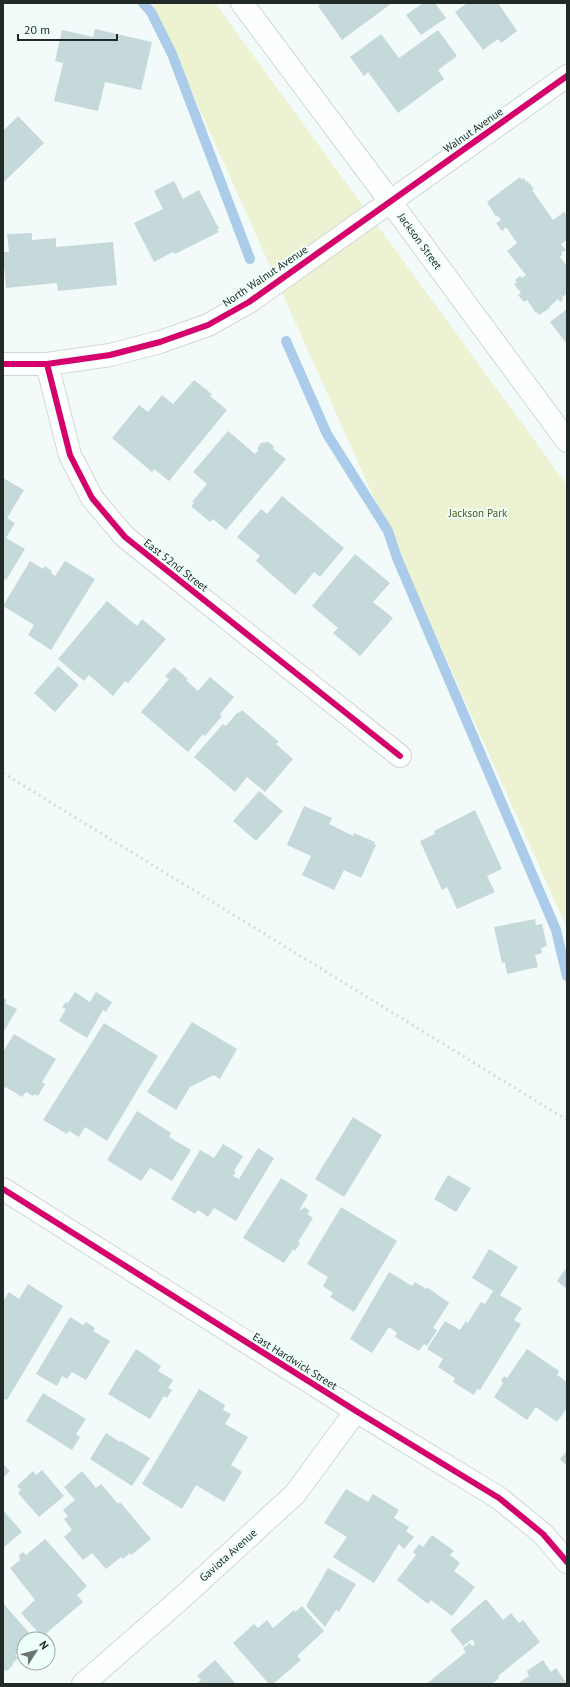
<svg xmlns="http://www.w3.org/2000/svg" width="570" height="1687" font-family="'PT Sans',sans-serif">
  <rect width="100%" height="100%" fill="#f2fbf9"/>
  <path fill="#edf2d2" d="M 152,3 L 215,3 L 567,485 L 567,928 Z"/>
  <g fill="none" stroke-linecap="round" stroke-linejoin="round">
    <path stroke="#aaccea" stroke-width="10" d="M 143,3 L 151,12 L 172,54 L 250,259
      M 286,341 L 327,434 L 388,531 L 397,558 L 556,930 L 567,976"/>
  </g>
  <path fill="#c5d8da" d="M 323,3 L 392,3 L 342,40 L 318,6 Z
    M 423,3 L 435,3 L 446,18 L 421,35 L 406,15 Z
    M 467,3 L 498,3 L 517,31 L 501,43 L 498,39 L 483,50 L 455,12 Z
    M 95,29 L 152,42 L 141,90 L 105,82 L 98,111 L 54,101 L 63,63 L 55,61 L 62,30 L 93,37 Z
    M 438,30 L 457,56 L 438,70 L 444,79 L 398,113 L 368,72 L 364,76 L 350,57 L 381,34 L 399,58 Z
    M 18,116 L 44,143 L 3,183 L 3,131 Z
    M 520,177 L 522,180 L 524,178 L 526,182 L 527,181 L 534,189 L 532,190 L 553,220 L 564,212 L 567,215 L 567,240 L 561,244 L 566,250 L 561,253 L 562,255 L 560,257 L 567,266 L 567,294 L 562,297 L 563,299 L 560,302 L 558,299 L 549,307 L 550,308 L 539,315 L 537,312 L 536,313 L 527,300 L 524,302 L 518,295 L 521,293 L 514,284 L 517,282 L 515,280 L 520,276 L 522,278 L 526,275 L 507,251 L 517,243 L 506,227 L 502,231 L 496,223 L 501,220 L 497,215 L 496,217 L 487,202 Z
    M 174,181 L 183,199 L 199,190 L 219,229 L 217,229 L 219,232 L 175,254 L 173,252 L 154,262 L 134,223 L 163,209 L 154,191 Z
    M 32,233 L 32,240 L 56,238 L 56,247 L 113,242 L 117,285 L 58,291 L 57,283 L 6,288 L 3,252 L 9,252 L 7,234 Z
    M 567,309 L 567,344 L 550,322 Z
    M 194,380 L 212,394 L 210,396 L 227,410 L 169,481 L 154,469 L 152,472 L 112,438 L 139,405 L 148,412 L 162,395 L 173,404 Z
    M 228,431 L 255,454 L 259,450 L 257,449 L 261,443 L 269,442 L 274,447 L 273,449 L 286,459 L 226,530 L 213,519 L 210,522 L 191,506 L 194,503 L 192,502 L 207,484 L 193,472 Z
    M 3,478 L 24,490 L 7,518 L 15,523 L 6,538 L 25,549 L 6,580 L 3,578 Z
    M 282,496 L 344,548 L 320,577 L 314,572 L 295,595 L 256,561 L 260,556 L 237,537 L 261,509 L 267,514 Z
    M 355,554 L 390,583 L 373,602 L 393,618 L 360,656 L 333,633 L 338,628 L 312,606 Z
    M 30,561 L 43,569 L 45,566 L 52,571 L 51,573 L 55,576 L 65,561 L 95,579 L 51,650 L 28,635 L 34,625 L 3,606 Z
    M 107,601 L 137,626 L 142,619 L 166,639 L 128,683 L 125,681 L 113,696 L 89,675 L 84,681 L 58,659 Z
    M 58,666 L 79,685 L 55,712 L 34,693 Z
    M 174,667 L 188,679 L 186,680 L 198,691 L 210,677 L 234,697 L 220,714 L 222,716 L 205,736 L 203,734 L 188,752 L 141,712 L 169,679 L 165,676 Z
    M 242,710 L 279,742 L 276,744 L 293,759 L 265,792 L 247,777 L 235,792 L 194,757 L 223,724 L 226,726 L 238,712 L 239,713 Z
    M 259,791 L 283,811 L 256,841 L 233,821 Z
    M 304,806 L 332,818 L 329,824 L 353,836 L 354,833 L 375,842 L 374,844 L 376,845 L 361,878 L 344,870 L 334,890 L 302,875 L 311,856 L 287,845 Z
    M 475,810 L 502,869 L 487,876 L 495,892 L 457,909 L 447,887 L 442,890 L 420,841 L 435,834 L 434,831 Z
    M 535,919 L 536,925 L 542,924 L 547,946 L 541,948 L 542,953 L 535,955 L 538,967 L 507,974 L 505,962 L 502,963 L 494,927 Z
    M 75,992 L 90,1002 L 96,992 L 112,1002 L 106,1012 L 103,1010 L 87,1038 L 59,1021 L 66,1009 L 62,1007 L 66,1002 L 68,1003 Z
    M 3,998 L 7,1000 L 5,1003 L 17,1009 L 3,1033 Z
    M 192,1022 L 237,1049 L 220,1079 L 214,1075 L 190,1087 L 176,1110 L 147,1092 Z
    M 104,1023 L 158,1056 L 107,1141 L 85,1127 L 79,1137 L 69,1131 L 67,1134 L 43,1120 Z
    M 14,1034 L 56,1059 L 42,1082 L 45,1084 L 38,1096 L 34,1094 L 33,1096 L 26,1092 L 22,1097 L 6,1087 L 3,1089 L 3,1052 Z
    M 137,1111 L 171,1133 L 169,1137 L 191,1150 L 172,1181 L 150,1168 L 141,1181 L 107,1160 Z
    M 353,1117 L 382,1135 L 344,1197 L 315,1179 Z
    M 223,1144 L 243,1156 L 234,1171 L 236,1172 L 233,1176 L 239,1179 L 258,1148 L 274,1158 L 236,1221 L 214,1208 L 208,1217 L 198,1210 L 195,1214 L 171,1199 L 200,1150 L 214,1158 Z
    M 448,1175 L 471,1188 L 456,1212 L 434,1199 Z
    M 281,1178 L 308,1195 L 300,1209 L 302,1210 L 304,1207 L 310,1211 L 307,1214 L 313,1218 L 298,1242 L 300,1243 L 295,1251 L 293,1249 L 284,1263 L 243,1238 Z
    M 341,1207 L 397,1241 L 354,1312 L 330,1297 L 333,1293 L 323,1286 L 328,1277 L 307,1264 Z
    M 489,1249 L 518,1267 L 500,1295 L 522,1308 L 514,1320 L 521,1324 L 480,1390 L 477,1389 L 474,1395 L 453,1382 L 455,1378 L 438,1367 L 443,1359 L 427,1349 L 445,1321 L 460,1330 L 466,1321 L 468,1323 L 481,1302 L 485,1304 L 493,1291 L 472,1278 Z
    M 567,1267 L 567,1289 L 557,1281 Z
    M 389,1272 L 412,1286 L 415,1282 L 426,1289 L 427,1287 L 449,1303 L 433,1328 L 437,1330 L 427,1346 L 424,1344 L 419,1351 L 395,1337 L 397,1333 L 389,1327 L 372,1353 L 350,1339 Z
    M 28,1284 L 63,1306 L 7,1400 L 3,1398 L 3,1302 L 9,1292 L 19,1299 Z
    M 70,1317 L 83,1325 L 86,1322 L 95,1328 L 93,1331 L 110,1341 L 86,1380 L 72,1372 L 67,1379 L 62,1376 L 57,1386 L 36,1374 Z
    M 136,1349 L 161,1366 L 158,1371 L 173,1380 L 168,1388 L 172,1390 L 167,1398 L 164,1396 L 150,1419 L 108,1394 Z
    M 527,1349 L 559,1371 L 557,1375 L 567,1382 L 567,1408 L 557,1422 L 536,1407 L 527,1420 L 494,1397 L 503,1383 L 501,1381 L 504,1376 L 507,1378 Z
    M 199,1389 L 225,1405 L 223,1410 L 231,1414 L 225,1424 L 248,1437 L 231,1465 L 242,1472 L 224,1502 L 196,1485 L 182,1509 L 142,1484 Z
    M 43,1393 L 86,1419 L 76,1434 L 80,1437 L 72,1450 L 26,1421 Z
    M 106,1433 L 120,1442 L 121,1441 L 150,1458 L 132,1486 L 90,1459 Z
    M 567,1451 L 567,1466 L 560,1459 Z
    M 3,1464 L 10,1471 L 3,1478 Z
    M 42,1470 L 64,1496 L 39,1517 L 18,1493 L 21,1490 L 17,1486 L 33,1471 L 36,1475 Z
    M 82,1471 L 96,1488 L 101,1484 L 118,1504 L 120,1502 L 151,1539 L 131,1555 L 130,1553 L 123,1559 L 121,1557 L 106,1569 L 92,1553 L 83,1560 L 64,1537 L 72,1530 L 64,1519 L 68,1516 L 63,1510 L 75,1500 L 64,1487 Z
    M 346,1489 L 368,1502 L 373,1494 L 399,1510 L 394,1518 L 409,1527 L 406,1531 L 414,1537 L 404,1549 L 399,1544 L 374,1583 L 333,1557 L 347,1537 L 324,1523 Z
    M 3,1510 L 22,1532 L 3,1548 Z
    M 432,1535 L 454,1551 L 450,1555 L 460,1563 L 454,1571 L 475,1587 L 452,1616 L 431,1600 L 428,1604 L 397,1580 L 416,1555 L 413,1552 L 419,1544 L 423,1547 Z
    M 45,1539 L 87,1586 L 77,1595 L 83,1602 L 42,1637 L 21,1613 L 35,1600 L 10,1568 L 20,1560 L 19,1555 L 23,1552 L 26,1555 Z
    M 328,1568 L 356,1584 L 339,1612 L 336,1610 L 325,1627 L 306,1606 Z
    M 486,1599 L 503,1620 L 511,1613 L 519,1623 L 523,1620 L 540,1642 L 498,1676 L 499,1678 L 492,1684 L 426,1684 L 466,1652 L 463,1648 L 470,1643 L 472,1646 L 475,1644 L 472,1639 L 463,1646 L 450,1630 Z
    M 3,1603 L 30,1634 L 24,1639 L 24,1648 L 15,1655 L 18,1658 L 12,1664 L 13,1665 L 7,1671 L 5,1670 L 3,1672 Z
    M 302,1606 L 324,1631 L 297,1656 L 301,1660 L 273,1684 L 269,1684 L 233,1643 L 254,1624 L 258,1628 L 267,1620 L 273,1628 L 294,1610 L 295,1612 Z
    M 215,1660 L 236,1684 L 197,1684 L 201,1680 L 197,1676 Z
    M 543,1660 L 551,1672 L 556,1668 L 567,1684 L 517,1684 L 529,1676 L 527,1671 Z"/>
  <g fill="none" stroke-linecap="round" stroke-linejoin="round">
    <defs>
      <path id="street" d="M 242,3 L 390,201 L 567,441
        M 3,364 L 47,364 L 70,455 L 92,498 L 125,537 L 400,756
        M 47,364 L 110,355 L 160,342 L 208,325 L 249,302 L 567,76
        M 3,1189 L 356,1411 L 499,1498 L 543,1534 L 567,1562
        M 83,1684 L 186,1594 L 295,1494 L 356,1411"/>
    </defs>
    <use href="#street" stroke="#d0d8d6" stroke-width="24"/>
    <use href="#street" stroke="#fdfefe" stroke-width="22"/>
    <path stroke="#d8dbda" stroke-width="3" stroke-dasharray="2 4" stroke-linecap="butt" d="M 3,773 L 567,1120"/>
    <defs>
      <path id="cycleway" d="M 3,364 L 47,364 L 70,455 L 92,498 L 125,537 L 400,756
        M 47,364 L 110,355 L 160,342 L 208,325 L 249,302 L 567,76
        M 3,1189 L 356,1411 L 499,1498 L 543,1534 L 567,1562"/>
    </defs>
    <use href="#cycleway" stroke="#eefffa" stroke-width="8"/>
    <use href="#cycleway" stroke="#d6006c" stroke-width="6"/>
  </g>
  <g text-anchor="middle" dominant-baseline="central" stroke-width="4" stroke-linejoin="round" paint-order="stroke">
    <g font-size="11" fill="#222a28" stroke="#eefffa">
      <text transform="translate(473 130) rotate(-35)">Walnut Avenue</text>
      <text transform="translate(420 241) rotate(54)">Jackson Street</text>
      <text transform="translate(265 276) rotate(-34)">North Walnut Avenue</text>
      <text transform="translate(176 565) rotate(38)">East 52nd Street</text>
      <text transform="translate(295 1361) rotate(32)">East Hardwick Street</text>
      <text transform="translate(228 1555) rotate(-42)">Gaviota Avenue</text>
    </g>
    <g font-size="11" fill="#595915" stroke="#eefffa">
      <text x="478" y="513">Jackson Park</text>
    </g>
  </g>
  <rect width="570" height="1687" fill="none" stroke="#222a28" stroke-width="8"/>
  <g transform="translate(36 1651) rotate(54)"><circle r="19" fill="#eefffa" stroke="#9caaa6"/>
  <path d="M0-3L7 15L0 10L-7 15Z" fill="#6b7371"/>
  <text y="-6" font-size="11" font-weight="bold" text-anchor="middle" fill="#222a28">N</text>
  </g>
  <path d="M18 34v6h99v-6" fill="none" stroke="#222a28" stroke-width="2"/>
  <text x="24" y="34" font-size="12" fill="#222a28" stroke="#eefffa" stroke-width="3" paint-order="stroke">20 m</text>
</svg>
